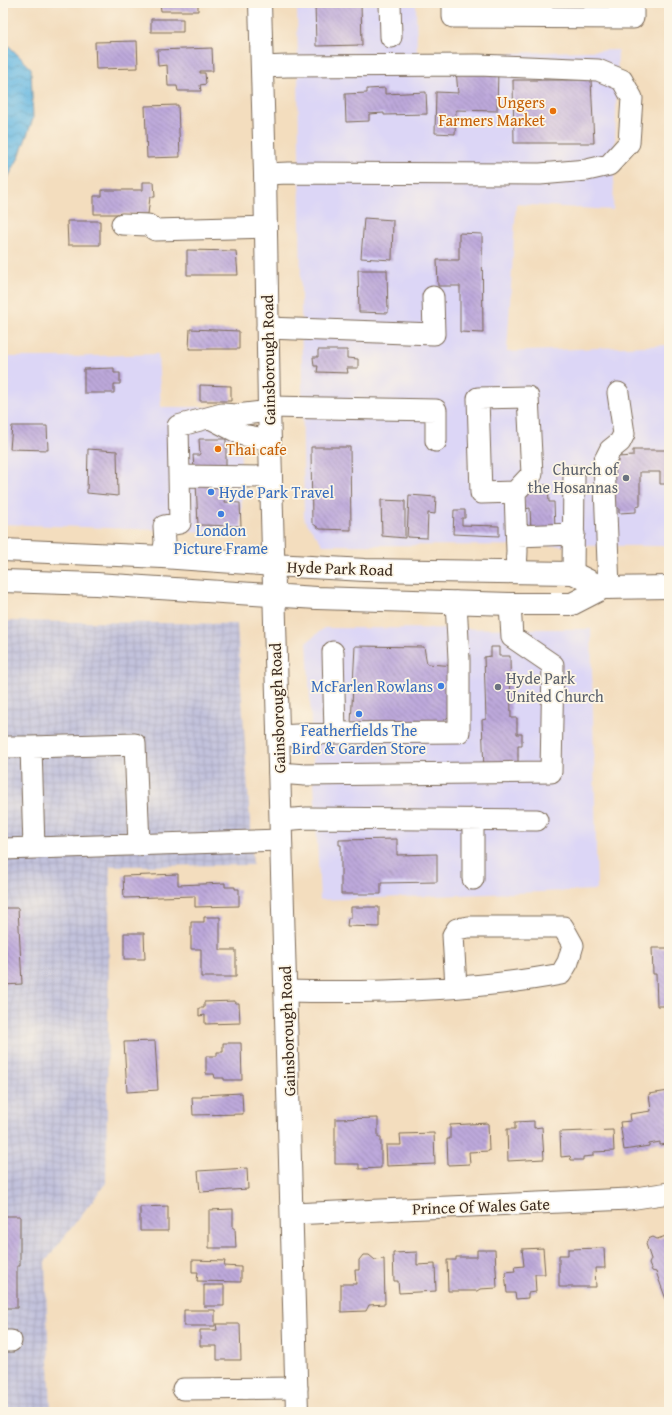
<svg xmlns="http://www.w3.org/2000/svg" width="672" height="1415" font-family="'Gentium Book Plus',serif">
  <defs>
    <pattern id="industrial-grid" width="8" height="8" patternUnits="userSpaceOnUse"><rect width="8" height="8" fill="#c2c2dc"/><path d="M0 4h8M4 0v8" fill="none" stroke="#a8a7bc"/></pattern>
    <pattern id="water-waves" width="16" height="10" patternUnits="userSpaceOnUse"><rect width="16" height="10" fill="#68b9e3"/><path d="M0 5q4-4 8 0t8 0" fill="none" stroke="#5797b7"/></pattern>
    <pattern id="building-back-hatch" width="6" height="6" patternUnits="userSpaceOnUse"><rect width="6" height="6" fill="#bda9db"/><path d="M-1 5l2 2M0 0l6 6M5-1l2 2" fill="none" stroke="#9b8ab1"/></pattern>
  </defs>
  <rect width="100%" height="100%" fill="#fcf5e5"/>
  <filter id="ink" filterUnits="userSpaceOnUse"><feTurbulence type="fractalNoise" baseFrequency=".025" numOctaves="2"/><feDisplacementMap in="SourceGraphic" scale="8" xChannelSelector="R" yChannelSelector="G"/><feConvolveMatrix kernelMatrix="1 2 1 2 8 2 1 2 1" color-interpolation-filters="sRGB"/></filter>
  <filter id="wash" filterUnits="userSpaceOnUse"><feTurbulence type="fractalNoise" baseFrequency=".012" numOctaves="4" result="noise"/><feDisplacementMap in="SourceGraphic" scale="16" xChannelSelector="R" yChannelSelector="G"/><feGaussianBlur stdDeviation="0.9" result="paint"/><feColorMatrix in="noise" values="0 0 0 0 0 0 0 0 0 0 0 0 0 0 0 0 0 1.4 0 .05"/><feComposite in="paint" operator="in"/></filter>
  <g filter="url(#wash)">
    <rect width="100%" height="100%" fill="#f3ddbe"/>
    <path fill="#dcd6f6" d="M 297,3 L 416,3 L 417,56 L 618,50 L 613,210 L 516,204 L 507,352 L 669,345 L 669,546 L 323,545 L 304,519 Z
      M 158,354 L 161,407 L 240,407 L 242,533 L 3,524 L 3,357 L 64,357 Z
      M 324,628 L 591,629 L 597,890 L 320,900 L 307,642 Z"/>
    <path fill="url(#industrial-grid)" d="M 3,621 L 237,624 L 253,865 L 110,866 L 106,1183 L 45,1262 L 51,1412 L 3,1412 Z"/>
    <path fill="url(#water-waves)" stroke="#527280" d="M 3,40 L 31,68 L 33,119 L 19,157 L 3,187 Z"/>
    <g id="blocks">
      <path fill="url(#building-back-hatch)" d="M 160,3 L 198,3 L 198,11 L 161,11 Z
        M 315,3 L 361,3 L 362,45 L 316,46 Z
        M 477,3 L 609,3 L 609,8 L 476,6 Z
        M 151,19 L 183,19 L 183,32 L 151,32 Z
        M 137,41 L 138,68 L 96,69 L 95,42 Z
        M 212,48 L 213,71 L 200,71 L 200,73 L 205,73 L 206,84 L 200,85 L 201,91 L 178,91 L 177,86 L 168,86 L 167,65 L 158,66 L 157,50 Z
        M 456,70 L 498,70 L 497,111 L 456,110 L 455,134 L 435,133 L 436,92 L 458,93 Z
        M 513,80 L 591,80 L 594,143 L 514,143 Z
        M 385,88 L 385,94 L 426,92 L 427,114 L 384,115 L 384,113 L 369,114 L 369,121 L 346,122 L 345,94 L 367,93 L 367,89 Z
        M 178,105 L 180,157 L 147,158 L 145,106 Z
        M 143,182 L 154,182 L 155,197 L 150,197 L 148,214 L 94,214 L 94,196 L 102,196 L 102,190 L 143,190 Z
        M 364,218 L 393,220 L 392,260 L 361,258 Z
        M 67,221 L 100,221 L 100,245 L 68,245 Z
        M 459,233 L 482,234 L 483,333 L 460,332 L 460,286 L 438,286 L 437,260 L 459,260 Z
        M 187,250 L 236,251 L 238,275 L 187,275 Z
        M 358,270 L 387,270 L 388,313 L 359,312 Z
        M 190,329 L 239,331 L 239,349 L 189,349 Z
        M 318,350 L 347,350 L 347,358 L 358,359 L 358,368 L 347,368 L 348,373 L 317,372 L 318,366 L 314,366 L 313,357 L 318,357 Z
        M 114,368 L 114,373 L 120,373 L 120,384 L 114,384 L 114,393 L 84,393 L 84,369 Z
        M 200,385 L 231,386 L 231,401 L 200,401 Z
        M 12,426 L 47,426 L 48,450 L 10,449 Z
        M 199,439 L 226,439 L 226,468 L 194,469 L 193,455 L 200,455 Z
        M 311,447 L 350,447 L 351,530 L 320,529 L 312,523 Z
        M 88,449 L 117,451 L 118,496 L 87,493 Z
        M 633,450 L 669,450 L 669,484 L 660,484 L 660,472 L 640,472 L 640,506 L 636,507 L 636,512 L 619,513 L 619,508 L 613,508 L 612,462 L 618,462 L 618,457 L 633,456 Z
        M 196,482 L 226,482 L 225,502 L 240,503 L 241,526 L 198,525 Z
        M 548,485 L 549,502 L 554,502 L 555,529 L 531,530 L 530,508 L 524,509 L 524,486 Z
        M 409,495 L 436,497 L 435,514 L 428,513 L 427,538 L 407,537 Z
        M 381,500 L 405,501 L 405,538 L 382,536 Z
        M 454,510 L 465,510 L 465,518 L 462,518 L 462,525 L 499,526 L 499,536 L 453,534 Z
        M 355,646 L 424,647 L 427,664 L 457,666 L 453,713 L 437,726 L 351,724 Z
        M 491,647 L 499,647 L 499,656 L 510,656 L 511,718 L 517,718 L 517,734 L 522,734 L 522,746 L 518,746 L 518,769 L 484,770 L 482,720 L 486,719 L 484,657 L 491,656 Z
        M 397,839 L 397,855 L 437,854 L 437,882 L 381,883 L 381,894 L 341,894 L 341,845 L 339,845 L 339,840 Z
        M 178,874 L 178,885 L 225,883 L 225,887 L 235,887 L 235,889 L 239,889 L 239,906 L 195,907 L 195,896 L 124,898 L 123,876 Z
        M 351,907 L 379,907 L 379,927 L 347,926 L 348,918 L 351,918 Z
        M 3,908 L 18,908 L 22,984 L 3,985 Z
        M 204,917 L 220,917 L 220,950 L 236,950 L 236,977 L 201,977 L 201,949 L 191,949 L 191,922 L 204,922 Z
        M 124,933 L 144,933 L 145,959 L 124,959 Z
        M 652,948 L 669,948 L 669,1006 L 657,1006 L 656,974 L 653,974 Z
        M 235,1001 L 235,1003 L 239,1003 L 240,1023 L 205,1024 L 205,1015 L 199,1016 L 199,1008 L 204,1008 L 204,1002 Z
        M 155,1041 L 158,1090 L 127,1092 L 124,1042 Z
        M 223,1043 L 241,1043 L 242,1080 L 224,1080 L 224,1078 L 215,1078 L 214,1074 L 206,1074 L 206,1056 L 217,1056 L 217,1052 L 223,1052 Z
        M 669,1091 L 669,1144 L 660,1145 L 660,1142 L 649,1144 L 649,1146 L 624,1150 L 620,1122 L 631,1121 L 630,1114 L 651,1111 L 649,1094 Z
        M 242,1093 L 243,1114 L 193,1115 L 192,1097 L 202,1097 L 202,1095 Z
        M 378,1118 L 378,1137 L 381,1137 L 381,1168 L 359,1169 L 359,1164 L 335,1164 L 335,1119 Z
        M 534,1121 L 534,1128 L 542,1127 L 544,1159 L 508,1161 L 507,1129 L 515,1129 L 515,1122 Z
        M 488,1123 L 489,1151 L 469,1152 L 470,1164 L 448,1165 L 447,1139 L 450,1139 L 450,1125 Z
        M 613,1130 L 614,1151 L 593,1152 L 593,1156 L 583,1157 L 583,1160 L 571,1160 L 570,1156 L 561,1157 L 560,1132 Z
        M 434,1133 L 435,1164 L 387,1166 L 386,1145 L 401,1145 L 400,1134 Z
        M 247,1168 L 248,1189 L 200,1192 L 198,1171 Z
        M 168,1206 L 168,1231 L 140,1231 L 140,1207 Z
        M 233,1209 L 233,1228 L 235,1228 L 236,1248 L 209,1248 L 209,1210 Z
        M 3,1216 L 20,1216 L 20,1266 L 17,1266 L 17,1308 L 3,1308 Z
        M 669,1235 L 669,1301 L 667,1302 L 656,1272 L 652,1271 L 649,1264 L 651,1259 L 646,1244 L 648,1239 L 653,1237 L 657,1239 Z
        M 543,1248 L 545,1274 L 535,1274 L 536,1292 L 528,1293 L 528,1298 L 516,1299 L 515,1293 L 507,1293 L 505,1272 L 515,1271 L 514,1267 L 524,1266 L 522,1249 Z
        M 604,1248 L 605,1268 L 595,1268 L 596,1287 L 559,1287 L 559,1255 L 568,1255 L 568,1249 Z
        M 477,1250 L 495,1250 L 497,1288 L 480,1289 L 477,1291 L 448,1291 L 447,1260 L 456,1260 L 456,1257 L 477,1257 Z
        M 417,1252 L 417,1265 L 435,1264 L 436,1291 L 399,1293 L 398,1281 L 394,1281 L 393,1253 Z
        M 363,1255 L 369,1255 L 375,1260 L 384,1259 L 385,1304 L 369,1305 L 366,1311 L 341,1312 L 341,1284 L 356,1284 L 355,1270 L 359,1270 L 359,1260 Z
        M 192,1260 L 225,1261 L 224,1266 L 241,1267 L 241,1282 L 197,1281 L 198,1272 L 192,1272 Z
        M 204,1285 L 224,1285 L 224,1306 L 204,1306 Z
        M 184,1310 L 215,1310 L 215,1326 L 184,1326 Z
        M 216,1324 L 240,1324 L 241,1360 L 217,1360 L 217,1346 L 200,1346 L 200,1330 L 217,1330 Z"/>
    </g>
  </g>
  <g filter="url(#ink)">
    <use href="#blocks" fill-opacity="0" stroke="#7b6956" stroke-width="1"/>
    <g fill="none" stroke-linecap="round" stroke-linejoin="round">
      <defs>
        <path id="minor" d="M 390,3 L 391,37
          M 453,3 L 453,17 L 633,18 L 633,3
          M 262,67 L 287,66 L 478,65 L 598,70 L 622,80 L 632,98 L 629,143 L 609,165 L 587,170 L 540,174 L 289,173 L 265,174
          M 122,224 L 148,225 L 155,230 L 266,227
          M 267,328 L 434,334 L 433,297
          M 269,407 L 436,410 L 436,441
          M 210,418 L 243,435 L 270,440
          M 179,476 L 271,477
          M 515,492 L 532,474 L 528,397 L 478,398 L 481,493 L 515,492 L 517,551 L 516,572
          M 517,536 L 574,534
          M 163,557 L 165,542 L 164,526 L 180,523 L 178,426 L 222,414 L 237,415 L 269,411
          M 573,573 L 574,476
          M 609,588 L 604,462 L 610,450 L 620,442 L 624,434 L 618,393
          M 333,652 L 335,733
          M 278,736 L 335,733 L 459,732 L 459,659 L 456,602
          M 3,747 L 31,747 L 34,848
          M 31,747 L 135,744 L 139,845
          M 279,773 L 305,775 L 551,772 L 553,665 L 512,637 L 510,604
          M 281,820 L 307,818 L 537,820
          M 3,849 L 281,840
          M 473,879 L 473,819
          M 286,991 C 376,993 472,991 561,974 L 568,962 L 573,945 L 563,927 L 468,927 L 457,929 L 453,935 L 456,987
          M 292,1214 L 629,1199 L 669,1193
          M 3,1341 L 11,1341
          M 183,1389 L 297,1388"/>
        <path id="major" d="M 260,3 L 265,174 L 269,407 L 297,1412
          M 3,550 L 163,557 L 274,565 L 365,570 L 573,573 L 603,588
          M 3,581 L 96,584 L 317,598 L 510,604 L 572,604 L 603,588 L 669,587"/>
      </defs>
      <use href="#minor" stroke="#7b6956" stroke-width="23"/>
      <use href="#major" stroke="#7b6956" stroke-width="24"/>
      <use href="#minor" stroke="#fff" stroke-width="21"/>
      <use href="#major" stroke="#fff" stroke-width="22"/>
    </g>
  </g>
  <g fill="#e8710a" stroke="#fcf5e5" stroke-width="1.5">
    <circle cx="553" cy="111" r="4"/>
    <circle cx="218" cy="449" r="4"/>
  </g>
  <g fill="#6b7280" stroke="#fcf5e5" stroke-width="1.5">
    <circle cx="626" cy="478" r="4"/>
    <circle cx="498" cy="687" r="4"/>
  </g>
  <g fill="#3f7fe0" stroke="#fcf5e5" stroke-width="1.5">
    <circle cx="211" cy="492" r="4"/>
    <circle cx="221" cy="514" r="4"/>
    <circle cx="441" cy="686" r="4"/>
    <circle cx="359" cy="714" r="4"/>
  </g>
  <g text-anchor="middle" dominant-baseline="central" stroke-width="3.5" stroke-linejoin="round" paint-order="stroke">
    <g font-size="16" fill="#c56008" stroke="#fcf5e5" text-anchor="end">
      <text x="545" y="102">Ungers<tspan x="545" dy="18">Farmers Market</tspan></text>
      <text x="226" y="449" text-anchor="start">Thai cafe</text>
    </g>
    <g font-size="16" fill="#3b2a1e" stroke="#fcf5e5">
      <text transform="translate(268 360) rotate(-91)">Gainsborough Road</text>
      <text transform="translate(340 568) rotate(2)">Hyde Park Road</text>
      <text transform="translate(277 708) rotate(-92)">Gainsborough Road</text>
      <text transform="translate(287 1031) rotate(-92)">Gainsborough Road</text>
      <text transform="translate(481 1206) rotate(-2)">Prince Of Wales Gate</text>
    </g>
    <g font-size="16" fill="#5b616d" stroke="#fcf5e5" text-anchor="end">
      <text x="618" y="469">Church of<tspan x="618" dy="18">the Hosannas</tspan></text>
      <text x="506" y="678" text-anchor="start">Hyde Park<tspan x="506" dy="18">United Church</tspan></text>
    </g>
    <g font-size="16" fill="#366cbe" stroke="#fcf5e5">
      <text x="219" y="492" text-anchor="start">Hyde Park Travel</text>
      <text x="221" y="530">London<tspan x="221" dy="18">Picture Frame</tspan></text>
      <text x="433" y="686" text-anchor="end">McFarlen Rowlans</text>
      <text x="359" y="730">Featherfields The<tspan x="359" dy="18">Bird &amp; Garden Store</tspan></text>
    </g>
  </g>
  <rect width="672" height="1415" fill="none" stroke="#fcf5e5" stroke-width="16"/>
</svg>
